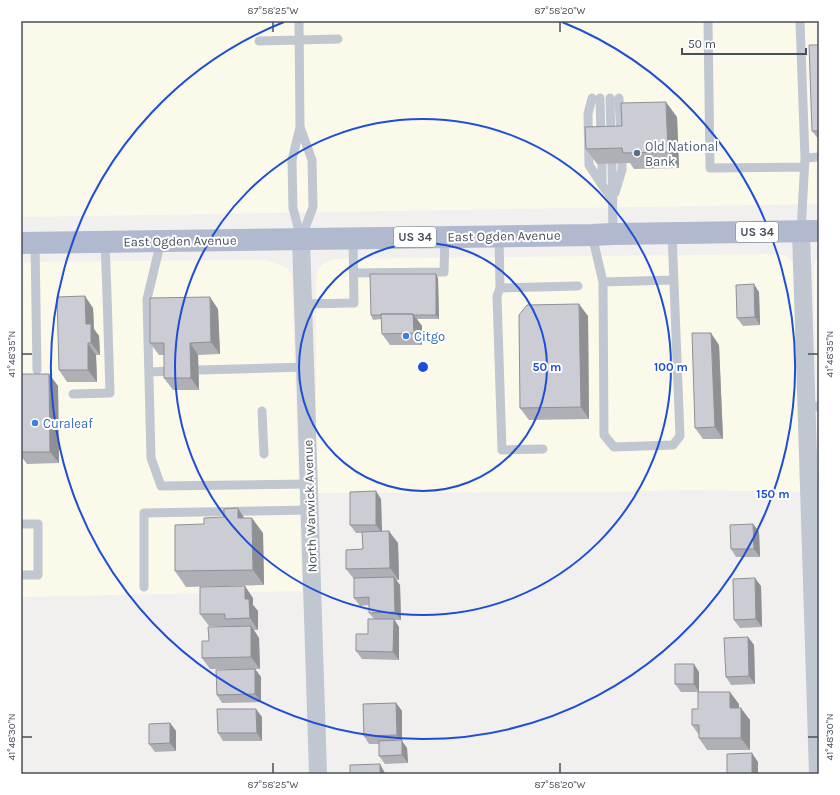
<svg xmlns="http://www.w3.org/2000/svg" width="840" height="795" font-family="Karla,sans-serif">
  <rect width="100%" height="100%" fill="#f2f0ef"/>
  <path fill="#fbf9e9" d="M 21,21 L 819,21 L 819,204 L 21,217 Z
    M 779,254 L 786,256 L 792,262 L 793,269 L 802,492 L 691,490 L 598,492 L 316,493 L 316,281 L 318,269 L 324,263 L 334,259 Z
    M 819,257 L 819,436 L 814,308 L 814,264 L 816,260 Z
    M 266,260 L 286,267 L 290,272 L 292,278 L 302,591 L 21,597 L 21,262 Z"/>
  <g fill="none" stroke-linecap="round" stroke-linejoin="round">
    <path stroke="#c0c7d0" stroke-width="9" d="M 299,21 L 300,127 L 292,160 L 293,208 L 301,239
      M 708,21 L 710,168 L 804,167
      M 800,21 L 805,158
      M 259,41 L 338,39
      M 592,98 L 588,114 L 589,165 L 602,185 L 613,200
      M 600,98 L 601,139
      M 610,98 L 611,138
      M 619,98 L 621,138
      M 300,127 L 312,160 L 313,207 L 301,239
      M 602,164 L 602,185
      M 612,164 L 613,234
      M 615,193 L 622,170 L 622,163
      M 801,232 L 805,158 L 819,157
      M 592,235 L 603,282 L 604,435 L 614,447 L 673,445 L 680,436 L 672,233
      M 499,236 L 500,288 L 497,296 L 502,450 L 543,449
      M 161,241 L 147,299 L 151,458 L 161,486 L 309,484
      M 35,243 L 37,370
      M 354,273 L 444,272 L 445,237
      M 603,282 L 674,280
      M 500,288 L 578,286
      M 303,304 L 354,303 L 353,238
      M 199,370 L 305,367
      M 149,372 L 172,371
      M 73,394 L 110,393 L 107,294 L 105,242
      M 807,405 L 819,407
      M 262,411 L 264,454
      M 21,524 L 38,524 L 38,575 L 21,575
      M 144,587 L 144,513 L 310,510"/>
    <path stroke="#c0c7d0" stroke-width="18" d="M 801,232 L 818,774
      M 301,239 L 318,774"/>
    <path stroke="#b0b9cd" stroke-width="22" d="M 21,243 L 592,235 L 613,234 L 819,231"/>
  </g>
  <path fill="#afb0b6" d="M 819,45 L 819,140 L 812,131 Z
    M 677,117 L 679,168 L 634,169 L 630,163 L 597,164 L 586,149 L 622,126 Z
    M 438,278 L 439,319 L 417,319 L 422,326 L 422,345 L 390,345 L 382,334 L 381,319 L 373,320 L 371,315 Z
    M 759,292 L 760,325 L 743,326 L 737,318 Z
    M 93,308 L 94,329 L 99,336 L 100,355 L 96,355 L 97,382 L 67,382 L 59,370 Z
    M 218,309 L 220,354 L 198,355 L 199,390 L 173,390 L 164,378 L 164,355 L 159,355 L 150,343 Z
    M 588,316 L 589,419 L 529,420 L 520,408 Z
    M 719,345 L 723,439 L 703,439 L 695,428 Z
    M 21,374 L 49,374 L 58,386 L 59,463 L 27,464 L 21,456 Z
    M 381,499 L 382,531 L 398,543 L 399,580 L 396,580 L 400,585 L 401,620 L 394,620 L 399,627 L 399,660 L 362,659 L 356,651 L 368,634 L 374,619 L 369,613 L 369,605 L 360,606 L 354,598 L 354,579 L 346,569 L 363,549 L 362,533 L 356,533 L 350,525 Z
    M 245,518 L 263,533 L 264,585 L 186,587 L 175,571 L 204,524 Z
    M 753,524 L 759,532 L 760,557 L 736,557 L 731,549 Z
    M 761,586 L 762,627 L 740,628 L 734,620 Z
    M 253,598 L 253,605 L 258,611 L 258,630 L 254,630 L 259,638 L 260,669 L 210,669 L 202,658 L 209,641 L 231,626 L 209,626 L 200,614 Z
    M 748,637 L 754,645 L 755,684 L 731,685 L 726,677 Z
    M 255,669 L 261,677 L 261,702 L 222,703 L 217,695 Z
    M 699,672 L 699,692 L 739,704 L 739,708 L 750,720 L 750,750 L 707,750 L 699,738 L 699,735 L 692,725 L 698,709 L 698,692 L 681,692 L 675,684 Z
    M 396,703 L 402,711 L 402,741 L 407,748 L 408,763 L 385,764 L 379,756 L 379,744 L 369,744 L 364,736 Z
    M 262,717 L 262,741 L 223,741 L 218,733 Z
    M 170,723 L 176,731 L 176,751 L 155,752 L 149,744 Z"/>
  <path fill="#8f9094" d="M 666,102 L 677,117 L 679,168 L 668,152 Z
    M 436,274 L 438,278 L 439,319 L 436,315 Z
    M 754,284 L 759,292 L 760,325 L 755,317 Z
    M 85,296 L 93,308 L 94,329 L 99,336 L 100,355 L 91,343 L 86,324 Z
    M 210,297 L 218,309 L 220,354 L 211,342 Z
    M 579,304 L 588,316 L 589,419 L 581,407 Z
    M 413,314 L 422,326 L 422,345 L 414,333 Z
    M 711,333 L 719,345 L 723,439 L 715,427 Z
    M 88,343 L 96,355 L 97,382 L 88,370 Z
    M 190,343 L 198,355 L 199,390 L 191,378 Z
    M 49,374 L 58,386 L 59,463 L 50,452 Z
    M 376,491 L 381,499 L 382,533 L 376,525 Z
    M 238,508 L 248,524 L 238,518 Z
    M 252,518 L 263,533 L 264,585 L 253,570 Z
    M 753,524 L 759,532 L 760,557 L 754,549 Z
    M 389,531 L 398,543 L 399,580 L 390,568 Z
    M 394,577 L 400,585 L 401,620 L 395,612 Z
    M 755,578 L 761,586 L 762,627 L 756,619 Z
    M 245,586 L 253,598 L 253,605 L 258,611 L 258,630 L 250,618 L 245,599 Z
    M 394,619 L 399,627 L 399,660 L 393,652 Z
    M 251,626 L 259,638 L 260,669 L 251,657 Z
    M 748,637 L 754,645 L 755,684 L 749,676 Z
    M 694,664 L 699,672 L 699,692 L 694,684 Z
    M 255,669 L 261,677 L 261,702 L 255,694 Z
    M 730,692 L 739,704 L 739,720 L 730,708 Z
    M 396,703 L 402,711 L 402,741 L 407,748 L 408,763 L 402,755 L 402,742 L 397,735 Z
    M 741,708 L 750,720 L 750,750 L 741,738 Z
    M 256,709 L 262,717 L 262,741 L 257,733 Z
    M 170,723 L 176,731 L 176,751 L 170,743 Z
    M 752,753 L 758,762 L 758,774 L 752,774 Z
    M 380,764 L 385,773 L 385,774 L 380,774 Z"/>
  <path fill="#cccdd4" stroke="#8f9094" d="M 809,45 L 819,45 L 819,131 L 812,131 Z
    M 666,102 L 668,152 L 623,153 L 622,148 L 586,149 L 585,127 L 622,126 L 621,103 Z
    M 370,274 L 436,274 L 436,315 L 414,315 L 413,314 L 381,314 L 381,315 L 371,315 Z
    M 754,284 L 755,317 L 737,318 L 736,285 Z
    M 85,296 L 86,324 L 91,324 L 91,343 L 88,343 L 88,370 L 59,370 L 57,297 Z
    M 210,297 L 211,342 L 190,343 L 191,378 L 164,378 L 164,343 L 150,343 L 150,298 Z
    M 579,304 L 581,407 L 520,408 L 519,315 L 527,305 Z
    M 381,314 L 413,314 L 414,333 L 382,334 Z
    M 692,333 L 711,333 L 715,427 L 695,428 Z
    M 21,374 L 49,374 L 50,452 L 21,452 Z
    M 376,491 L 376,525 L 350,525 L 350,492 Z
    M 238,508 L 238,518 L 252,518 L 253,570 L 175,571 L 175,525 L 204,524 L 204,518 L 224,517 L 224,509 Z
    M 753,524 L 754,549 L 731,549 L 730,525 Z
    M 389,531 L 390,568 L 346,569 L 346,550 L 363,549 L 362,532 Z
    M 394,577 L 395,612 L 369,613 L 369,597 L 354,598 L 354,578 Z
    M 755,578 L 756,619 L 734,620 L 733,579 Z
    M 245,586 L 245,599 L 249,599 L 250,618 L 225,619 L 225,614 L 200,614 L 200,587 Z
    M 368,619 L 394,619 L 393,652 L 356,651 L 356,634 L 368,634 Z
    M 251,626 L 251,657 L 202,658 L 202,641 L 209,641 L 208,627 Z
    M 748,637 L 749,676 L 726,677 L 724,638 Z
    M 675,664 L 694,664 L 694,684 L 675,684 Z
    M 255,669 L 255,694 L 217,695 L 216,670 Z
    M 698,692 L 730,692 L 730,708 L 741,708 L 741,738 L 699,738 L 699,725 L 692,725 L 692,709 L 698,709 Z
    M 396,703 L 397,735 L 364,736 L 363,704 Z
    M 217,709 L 256,709 L 257,733 L 218,733 Z
    M 170,723 L 170,743 L 149,744 L 149,724 Z
    M 402,740 L 402,755 L 379,756 L 379,741 Z
    M 752,753 L 752,774 L 727,774 L 727,754 Z
    M 380,764 L 380,774 L 350,774 L 350,765 Z"/>
  <path fill="none" stroke="#484f5c" stroke-width="1.5" d="M 273,22 L 273,32M 560,22 L 560,32M 22,354 L 32,354M 808,354 L 818,354M 22,737 L 32,737M 808,737 L 818,737M 273,763 L 273,773M 560,763 L 560,773"/>
  <g fill="none" stroke="#1d4ed8" stroke-width="2">
    <circle cx="423" cy="367" r="124"/>
    <circle cx="423" cy="367" r="248"/>
    <path d="M562 22A372 372 0 1 1 284 22"/>
  </g>
  <circle fill="#5c6f8a" stroke="#fff" stroke-width="1.5" cx="637" cy="153" r="4"/>
  <g fill="#3f7fe0" stroke="#fff" stroke-width="1.5">
    <circle cx="406" cy="336" r="4"/>
    <circle cx="35" cy="423" r="4"/>
  </g>
  <g text-anchor="middle" dominant-baseline="central" stroke-width="4" stroke-linejoin="round" paint-order="stroke">
    <g fill="#fff" stroke="#7f848d" stroke-width="1">
      <rect x="736" y="222" width="42" height="20" rx="3"/>
      <rect x="394" y="227" width="42" height="20" rx="3"/>
    </g>
    <g font-size="12" font-weight="bold" fill="#484f5c">
      <text x="757" y="232">US 34</text>
      <text x="415" y="237">US 34</text>
    </g>
    <g font-size="13" fill="#4e5e75" stroke="#fff" text-anchor="start">
      <text x="645" y="146">Old National<tspan x="645" dy="15">Bank</tspan></text>
    </g>
    <g font-size="13" fill="#484f5c" stroke="#fff">
      <text transform="translate(504 236) rotate(-1)">East Ogden Avenue</text>
      <text transform="translate(180 241) rotate(-1)">East Ogden Avenue</text>
      <text transform="translate(310 506) rotate(-92)">North Warwick Avenue</text>
    </g>
    <g font-size="13" fill="#366cbe" stroke="#fff" text-anchor="start">
      <text x="414" y="336">Citgo</text>
      <text x="43" y="423">Curaleaf</text>
    </g>
  </g>
  <circle cx="423" cy="367" r="6" fill="#1d4ed8" stroke="#fff" stroke-width="2"/>
  <g font-size="12" text-anchor="middle" font-weight="bold" fill="#1d4ed8" stroke="#fff" stroke-width="4" stroke-linejoin="round" paint-order="stroke">
    <text x="547" y="371">50 m</text>
    <text x="671" y="371">100 m</text>
    <text x="773" y="498">150 m</text>
  </g>
  <rect width="840" height="795" fill="none" stroke="#ffffff" stroke-width="44"/>
  <path d="M682 48v6h124v-6" fill="none" stroke="#484f5c" stroke-width="2"/>
  <text x="688" y="48" font-size="12" fill="#484f5c" stroke="#ffffff" stroke-width="3" paint-order="stroke">50 m</text>
  <rect x="22" y="22" width="796" height="751" fill="none" stroke="#484f5c" stroke-width="1.5"/>
  <g font-size="10" text-anchor="middle" fill="#484f5c">
    <text x="273" y="14">87°58'25"W</text>
    <text x="560" y="14">87°58'20"W</text>
    <text transform="translate(11 354) rotate(-90)" y="4">41°48'35"N</text>
    <text transform="translate(829 354) rotate(-90)" y="4">41°48'35"N</text>
    <text transform="translate(11 737) rotate(-90)" y="4">41°48'30"N</text>
    <text transform="translate(829 737) rotate(-90)" y="4">41°48'30"N</text>
    <text x="273" y="788">87°58'25"W</text>
    <text x="560" y="788">87°58'20"W</text>
  </g>
</svg>
